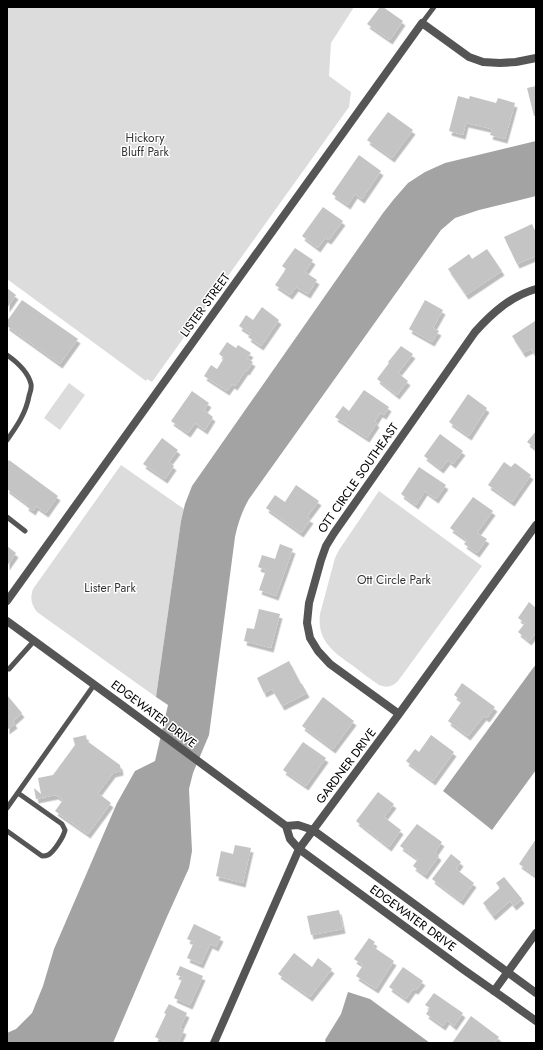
<svg xmlns="http://www.w3.org/2000/svg" width="543" height="1050" font-family="Jost,sans-serif">
  <defs>
    <filter id="shadow"><feDropShadow dx="2.5" dy="4.5" stdDeviation="0" flood-color="#0004"/></filter>
  </defs>
  <rect width="100%" height="100%" fill="#fff"/>
  <path fill="#dcdcdc" d="M 7,7 L 354,7 L 331,43 L 329,76 L 351,92 L 349,107 L 152,382 L 147,379 L 146,381 L 7,279 Z
    M 69,383 L 85,395 L 60,430 L 44,418 Z
    M 121,465 L 184,509 L 181,521 L 156,697 L 37,612 C 31,604 30,598 33,589 Z
    M 379,491 L 482,566 L 398,681 C 392,687 387,688 379,685 C 370,679 361,672 352,665 C 332,651 317,640 320,614 L 335,558 L 339,550 Z"/>
  <path fill="#a3a3a3" d="M 536,141 L 536,196 L 479,210 L 455,218 L 441,230 L 249,499 C 242,511 238,523 235,537 L 209,735 L 193,773 L 189,789 L 192,851 L 189,868 L 166,919 L 113,1043 L 7,1043 L 7,1033 L 16,1029 L 32,1013 L 43,986 L 54,949 L 117,803 L 135,771 L 155,761 L 168,705 L 156,697 L 181,521 L 185,504 L 192,486 L 383,213 L 394,199 L 408,183 L 425,172 L 445,163 Z
    M 536,664 L 536,770 L 492,830 L 443,791 Z
    M 348,992 L 370,999 L 430,1043 L 326,1043 L 325,1040 L 341,1014 Z"/>
  <path fill="#c4c4c4" filter="url(#shadow)" d="M 380,7 L 383,7 L 403,21 L 390,40 L 367,24 Z
    M 536,86 L 536,116 L 534,116 L 527,88 Z
    M 458,96 L 469,99 L 470,96 L 496,103 L 498,98 L 515,103 L 505,139 L 490,135 L 492,129 L 466,123 L 463,135 L 449,131 Z
    M 388,112 L 413,130 L 392,158 L 367,140 Z
    M 359,155 L 381,171 L 362,199 L 355,194 L 348,205 L 332,194 Z
    M 323,207 L 343,221 L 329,240 L 325,238 L 318,248 L 302,236 Z
    M 532,224 L 536,233 L 536,256 L 517,264 L 504,237 Z
    M 295,248 L 313,260 L 305,272 L 317,280 L 308,294 L 296,287 L 290,295 L 275,285 L 286,269 L 282,266 Z
    M 487,249 L 502,271 L 466,295 L 448,269 L 469,254 L 472,259 Z
    M 7,288 L 16,295 L 7,308 Z
    M 22,300 L 78,339 L 60,364 L 7,326 L 7,321 Z
    M 425,300 L 443,310 L 433,328 L 439,331 L 432,342 L 409,329 Z
    M 262,307 L 279,320 L 261,346 L 248,337 L 251,334 L 239,326 L 246,315 L 253,320 Z
    M 535,321 L 536,323 L 536,357 L 531,349 L 523,353 L 512,336 Z
    M 227,342 L 236,348 L 238,345 L 251,353 L 247,358 L 253,362 L 247,371 L 246,370 L 235,386 L 232,384 L 227,391 L 204,376 L 211,365 L 217,369 L 224,358 L 219,354 Z
    M 401,346 L 413,354 L 398,373 L 408,381 L 397,395 L 377,379 L 389,363 L 388,362 Z
    M 364,390 L 389,407 L 384,415 L 380,413 L 375,421 L 377,423 L 367,438 L 335,417 L 343,406 L 349,411 Z
    M 192,391 L 209,403 L 204,410 L 213,417 L 205,430 L 195,423 L 188,433 L 171,421 Z
    M 468,394 L 487,408 L 469,436 L 449,422 Z
    M 536,431 L 536,449 L 527,442 Z
    M 440,434 L 463,451 L 453,464 L 448,460 L 441,469 L 424,456 Z
    M 162,438 L 178,450 L 169,462 L 174,466 L 165,479 L 143,464 Z
    M 9,460 L 58,496 L 46,513 L 36,506 L 33,511 L 26,506 L 27,504 L 7,489 L 7,462 Z
    M 504,462 L 511,467 L 515,463 L 531,475 L 512,502 L 488,485 Z
    M 419,467 L 446,485 L 436,499 L 425,491 L 416,505 L 401,494 Z
    M 296,485 L 319,501 L 307,517 L 311,519 L 301,533 L 266,508 L 275,495 L 285,502 Z
    M 473,497 L 493,511 L 477,533 L 487,539 L 477,553 L 464,544 L 467,540 L 450,528 Z
    M 280,544 L 293,549 L 276,596 L 259,590 L 266,570 L 258,567 L 262,555 L 275,559 Z
    M 7,546 L 16,553 L 7,566 Z
    M 529,602 L 536,608 L 536,632 L 529,641 L 518,632 L 525,623 L 518,618 Z
    M 259,609 L 280,614 L 271,648 L 244,641 L 247,628 L 254,629 Z
    M 289,661 L 301,684 L 302,684 L 307,693 L 282,706 L 272,689 L 264,693 L 257,678 Z
    M 462,683 L 495,707 L 487,718 L 484,716 L 468,736 L 448,721 L 462,701 L 454,695 Z
    M 7,695 L 22,713 L 13,721 L 15,724 L 7,730 Z
    M 323,697 L 354,721 L 333,749 L 302,726 Z
    M 86,735 L 87,741 L 120,765 L 121,771 L 113,773 L 98,793 L 111,803 L 88,834 L 55,811 L 63,800 L 56,795 L 36,799 L 34,788 L 41,794 L 38,778 L 53,775 L 75,745 L 73,738 Z
    M 431,735 L 454,752 L 433,781 L 406,761 L 415,749 L 419,752 Z
    M 303,742 L 326,758 L 306,786 L 283,770 Z
    M 378,792 L 394,804 L 384,817 L 401,830 L 389,847 L 356,821 Z
    M 417,824 L 442,842 L 435,852 L 439,856 L 425,875 L 413,866 L 418,859 L 400,846 Z
    M 536,839 L 536,876 L 519,864 Z
    M 235,845 L 251,848 L 243,883 L 216,876 L 221,851 L 233,854 Z
    M 451,854 L 461,862 L 456,869 L 474,883 L 461,901 L 432,879 Z
    M 504,877 L 522,899 L 514,906 L 510,901 L 493,916 L 483,903 L 500,888 L 496,883 Z
    M 339,910 L 343,929 L 311,935 L 307,916 Z
    M 194,924 L 221,937 L 216,947 L 210,944 L 201,964 L 187,958 L 194,942 L 187,939 Z
    M 369,938 L 375,942 L 372,946 L 394,961 L 376,989 L 356,976 L 363,965 L 354,959 Z
    M 294,953 L 312,967 L 318,958 L 332,969 L 310,997 L 278,974 Z
    M 180,966 L 203,976 L 190,1005 L 174,998 L 183,977 L 176,975 Z
    M 403,967 L 423,981 L 416,990 L 413,989 L 406,999 L 389,987 Z
    M 434,993 L 463,1013 L 454,1026 L 447,1020 L 443,1026 L 426,1014 L 430,1008 L 425,1005 Z
    M 169,1004 L 187,1013 L 180,1028 L 184,1030 L 178,1043 L 167,1043 L 155,1037 L 166,1014 L 164,1013 Z
    M 471,1016 L 499,1037 L 494,1043 L 452,1043 Z"/>
  <g fill="none" stroke-linecap="round" stroke-linejoin="round">
    <path stroke="#555" stroke-width="5" d="M 422,23 L 434,7
      M 7,355 C 17,362 28,372 31,384 C 32,388 30,392 29,396 C 26,413 17,426 7,440
      M 7,517 L 25,531
      M 7,669 L 9,669 L 34,641
      M 7,808 L 94,685
      M 7,831 L 42,856 C 45,856 46,856 48,855 C 54,852 64,836 65,830 L 62,824 L 18,793"/>
    <path stroke="#555" stroke-width="8" d="M 7,601 L 422,23 L 469,57 L 483,62 L 500,63 L 516,62 L 536,58
      M 399,714 L 330,664 L 318,651 L 310,638 L 307,623 L 309,603 L 321,560 L 326,546 L 334,533 L 475,332 C 492,313 511,296 536,289
      M 494,991 L 536,933
      M 214,1043 L 299,849 L 399,714 L 536,525"/>
    <path stroke="#555" stroke-width="8" d="M 7,621 L 118,702 L 286,826 L 290,839 L 299,849 L 464,970 L 494,991 L 536,1021
      M 286,826 L 298,825 L 313,830 L 536,993"/>
  </g>
  <g text-anchor="middle" dominant-baseline="central" stroke-width="3" stroke-linejoin="round" paint-order="stroke">
    <g font-size="12" fill="#333" stroke="#fff">
      <text x="145" y="138">Hickory<tspan x="145" dy="14">Bluff Park</tspan></text>
      <text x="394" y="580">Ott Circle Park</text>
      <text x="110" y="588">Lister Park</text>
    </g>
    <g font-size="12" fill="#000" stroke="#fff">
      <text transform="translate(205 305) rotate(-54)">LISTER STREET</text>
      <text transform="translate(358 478) rotate(-55)">OTT CIRCLE SOUTHEAST</text>
      <text transform="translate(154 714) rotate(37)">EDGEWATER DRIVE</text>
      <text transform="translate(346 766) rotate(-53)">GARDNER DRIVE</text>
      <text transform="translate(413 918) rotate(36)">EDGEWATER DRIVE</text>
    </g>
  </g>
  <rect width="543" height="1050" fill="none" stroke="#000000" stroke-width="16"/>
</svg>
